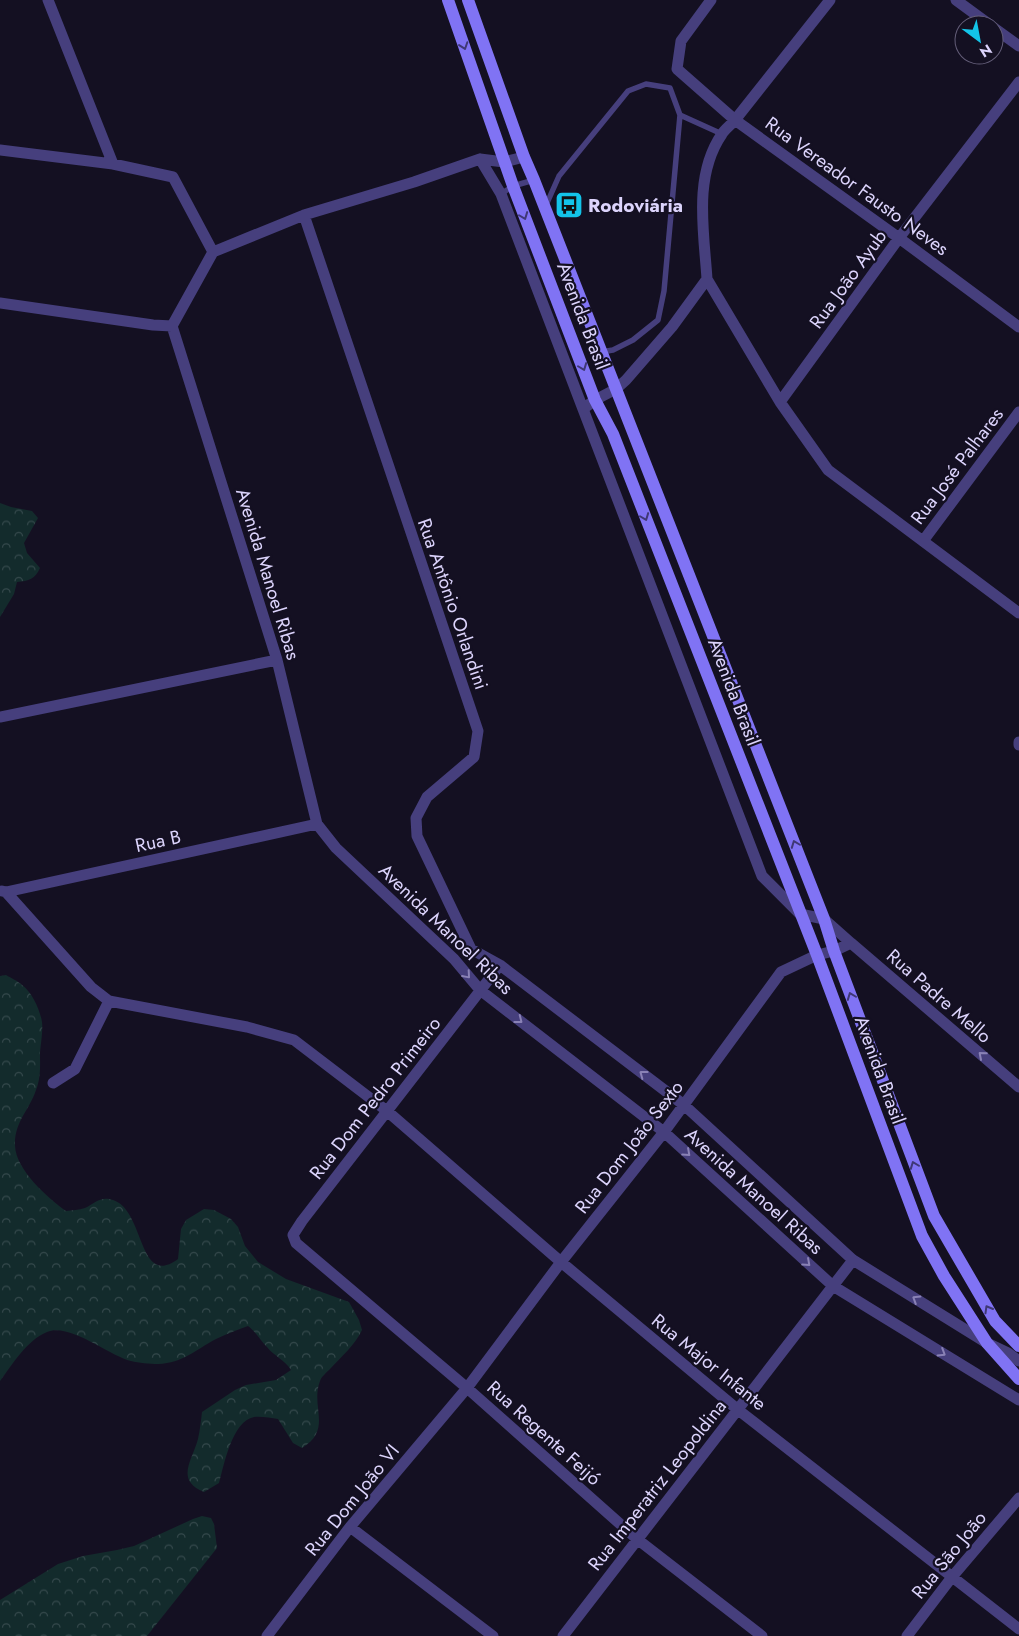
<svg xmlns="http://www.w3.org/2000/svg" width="1019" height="1636" font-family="Jost,sans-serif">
  <defs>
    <pattern id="forest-crowns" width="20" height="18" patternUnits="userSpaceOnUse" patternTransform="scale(1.25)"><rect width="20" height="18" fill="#132b2c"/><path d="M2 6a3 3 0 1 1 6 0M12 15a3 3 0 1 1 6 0" fill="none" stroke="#35494c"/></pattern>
  </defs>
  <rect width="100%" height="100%" fill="#141022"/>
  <path fill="url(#forest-crowns)" d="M 0,503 L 11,507 L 32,511 L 38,518 L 24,543 L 27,553 L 40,568 C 35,579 29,581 17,582 L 14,594 L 0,617 Z
    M 6,975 C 11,978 18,981 22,985 C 32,992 40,1010 42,1022 C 43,1031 41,1042 40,1052 C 40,1065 41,1078 36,1090 C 29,1111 14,1122 15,1146 C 16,1170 48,1198 66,1211 C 72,1210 79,1210 85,1208 C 96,1203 100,1196 113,1200 C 145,1210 138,1289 178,1259 L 181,1229 L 186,1220 L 204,1209 L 214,1210 L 231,1219 L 238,1227 L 245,1246 L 258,1262 L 286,1279 L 349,1302 L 359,1320 L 362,1330 C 355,1345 341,1357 330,1369 C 327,1372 321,1377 320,1381 C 310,1407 333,1429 302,1448 L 293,1443 L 278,1419 C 271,1418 261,1416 254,1417 C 232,1421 224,1465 219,1483 L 204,1492 C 175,1480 192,1461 198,1439 C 200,1430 201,1421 202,1412 L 235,1390 L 246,1385 L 276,1380 L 291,1370 C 285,1360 274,1356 267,1347 C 260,1340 256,1332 248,1326 C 237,1330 226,1334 216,1339 C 195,1350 183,1363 158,1364 C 150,1364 139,1363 131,1361 C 110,1356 69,1322 47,1332 C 27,1340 12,1365 0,1381 L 0,976 Z
    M 202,1516 L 211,1518 L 214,1524 L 217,1548 L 147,1636 L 0,1636 L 0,1600 L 58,1564 L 83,1556 L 117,1550 L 134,1546 L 193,1519 Z"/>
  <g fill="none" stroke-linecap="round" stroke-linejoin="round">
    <path stroke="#463f7d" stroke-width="5.5" d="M 680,115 L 722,134
      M 501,194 L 513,186 L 534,180
      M 547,203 L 559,176 L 628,91 L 646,84 L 670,88 L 680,115 L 664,291 L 658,320 L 633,340 L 613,350 L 601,352"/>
    <path stroke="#463f7d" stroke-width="11" d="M 48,0 L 113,164
      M 711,0 L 681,41 L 677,69 L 735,120 L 899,238 L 1019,327
      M 830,0 L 735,120 C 731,125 725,129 722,134 C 693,176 704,232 707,279 L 672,327 L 626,380 L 616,389 L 595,400 L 583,409 L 762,876 L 800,914 L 824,919 L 851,943
      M 956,0 L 990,25
      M 994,28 L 1019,46
      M 0,150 L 113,164 L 173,177 L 213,252
      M 480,159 L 501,194 L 583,409
      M 304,215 L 478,731 L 474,757 L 427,797 L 416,818 L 417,836 L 471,949 L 500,965 L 684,1105 L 853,1260 L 987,1343 L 1008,1353 L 1019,1361
      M 707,279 L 780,402 L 828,470 L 1019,613
      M 0,303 L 153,325 L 172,326
      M 172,326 L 277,660 L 317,824 L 336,848 L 454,959 L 480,990 L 664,1132 L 833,1286 L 1019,1400
      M 172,326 L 213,252 L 304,215 L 414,182 L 480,159 L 504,162 L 524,157
      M 780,402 L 899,238 L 1019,82
      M 923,541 L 1019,412
      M 0,717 L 277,660
      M 1019,742 L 1019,745
      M 2,891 L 6,892 L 91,987 L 109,1001
      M 6,892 L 317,824
      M 500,965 L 302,1221 L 293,1235 L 296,1243 L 467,1388 L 637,1539 L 762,1636
      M 53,1083 L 75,1069 L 109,1001 L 247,1027 L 294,1040 L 387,1111 L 561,1262 L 737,1409 L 1019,1629
      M 350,1527 L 493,1636
      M 267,1636 L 350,1527 L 467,1388 L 561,1262 L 664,1132 L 781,972 L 817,955 L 834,951 L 851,943 L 1019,1087
      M 563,1636 L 853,1260
      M 907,1636 L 952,1577 L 1019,1498"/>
    <path stroke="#8073f4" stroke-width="12" d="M 448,0 L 513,186 L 595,400 L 613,434 L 817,955 L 922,1236 L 944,1276 L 987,1343 L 1019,1379
      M 468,0 L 524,157 L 534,180 L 824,919 L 834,951 L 934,1216 L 995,1321 L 1019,1346"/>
  </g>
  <defs><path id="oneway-chevron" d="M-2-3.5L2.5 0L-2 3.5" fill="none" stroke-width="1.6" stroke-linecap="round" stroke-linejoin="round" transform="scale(1.25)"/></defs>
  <g stroke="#3f3876">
    <use href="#oneway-chevron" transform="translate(464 46) rotate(71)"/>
    <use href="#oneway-chevron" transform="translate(524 216) rotate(69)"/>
    <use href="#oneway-chevron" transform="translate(583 367) rotate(69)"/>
    <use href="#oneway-chevron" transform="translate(645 517) rotate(69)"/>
    <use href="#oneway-chevron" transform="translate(795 844) rotate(-111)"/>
    <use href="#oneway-chevron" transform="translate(851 996) rotate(-111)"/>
    <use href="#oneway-chevron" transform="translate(914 1165) rotate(-111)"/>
    <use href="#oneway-chevron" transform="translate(988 1309) rotate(-120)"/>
  </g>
  <g stroke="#8a82b6">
    <use href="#oneway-chevron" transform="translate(467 975) rotate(49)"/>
    <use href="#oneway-chevron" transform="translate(519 1020) rotate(38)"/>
    <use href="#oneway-chevron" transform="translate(982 1055) rotate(-139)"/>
    <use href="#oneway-chevron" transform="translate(643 1074) rotate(-143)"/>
    <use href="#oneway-chevron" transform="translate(687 1153) rotate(42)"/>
    <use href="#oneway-chevron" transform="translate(807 1263) rotate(42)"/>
    <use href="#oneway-chevron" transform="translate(916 1299) rotate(-148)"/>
    <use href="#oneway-chevron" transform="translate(942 1353) rotate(32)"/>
  </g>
  <defs>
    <symbol id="bus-square" viewBox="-11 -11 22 22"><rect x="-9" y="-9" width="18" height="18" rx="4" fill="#13c4e9" stroke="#141022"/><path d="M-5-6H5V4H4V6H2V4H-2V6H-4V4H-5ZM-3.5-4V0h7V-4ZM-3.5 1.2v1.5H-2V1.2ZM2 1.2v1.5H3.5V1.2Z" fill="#111"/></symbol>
  </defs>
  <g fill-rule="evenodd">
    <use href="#bus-square" x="553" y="189" width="32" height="32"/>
  </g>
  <g text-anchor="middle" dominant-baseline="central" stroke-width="4.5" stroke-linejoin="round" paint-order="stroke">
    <g font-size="19" fill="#dcd4fc" stroke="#141022">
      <text transform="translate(857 186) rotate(36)">Rua Vereador Fausto Neves</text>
      <text transform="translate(848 279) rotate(-54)">Rua João Ayub</text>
      <text transform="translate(583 316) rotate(69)">Avenida Brasil</text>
      <text transform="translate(957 466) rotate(-53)">Rua José Palhares</text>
      <text transform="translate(268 574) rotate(73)">Avenida Manoel Ribas</text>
      <text transform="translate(453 604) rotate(71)">Rua Antônio Orlandini</text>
      <text transform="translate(734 692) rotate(69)">Avenida Brasil</text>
      <text transform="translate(158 841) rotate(-12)">Rua B</text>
      <text transform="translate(446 929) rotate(44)">Avenida Manoel Ribas</text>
      <text transform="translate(939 996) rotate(41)">Rua Padre Mello</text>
      <text transform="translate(880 1070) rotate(70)">Avenida Brasil</text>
      <text transform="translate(375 1098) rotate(-52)">Rua Dom Pedro Primeiro</text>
      <text transform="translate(629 1147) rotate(-52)">Rua Dom João Sexto</text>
      <text transform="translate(754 1191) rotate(42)">Avenida Manoel Ribas</text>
      <text transform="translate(709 1362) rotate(39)">Rua Major Infante</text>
      <text transform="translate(544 1433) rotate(42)">Rua Regente Feijó</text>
      <text transform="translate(657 1485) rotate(-52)">Rua Imperatriz Leopoldina</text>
      <text transform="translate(352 1500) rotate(-51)">Rua Dom João VI</text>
      <text transform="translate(949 1555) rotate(-51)">Rua São João</text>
    </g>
    <g font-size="19" font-weight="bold" fill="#dcd4fc" stroke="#141022" text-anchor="start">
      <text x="588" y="205">Rodoviária</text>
    </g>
  </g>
  <g transform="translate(979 40) rotate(148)"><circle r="24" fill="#141022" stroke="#645e79"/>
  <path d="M0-4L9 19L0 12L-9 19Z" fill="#13c4e9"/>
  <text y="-8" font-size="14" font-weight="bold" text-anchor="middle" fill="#dcd4fc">N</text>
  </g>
</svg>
